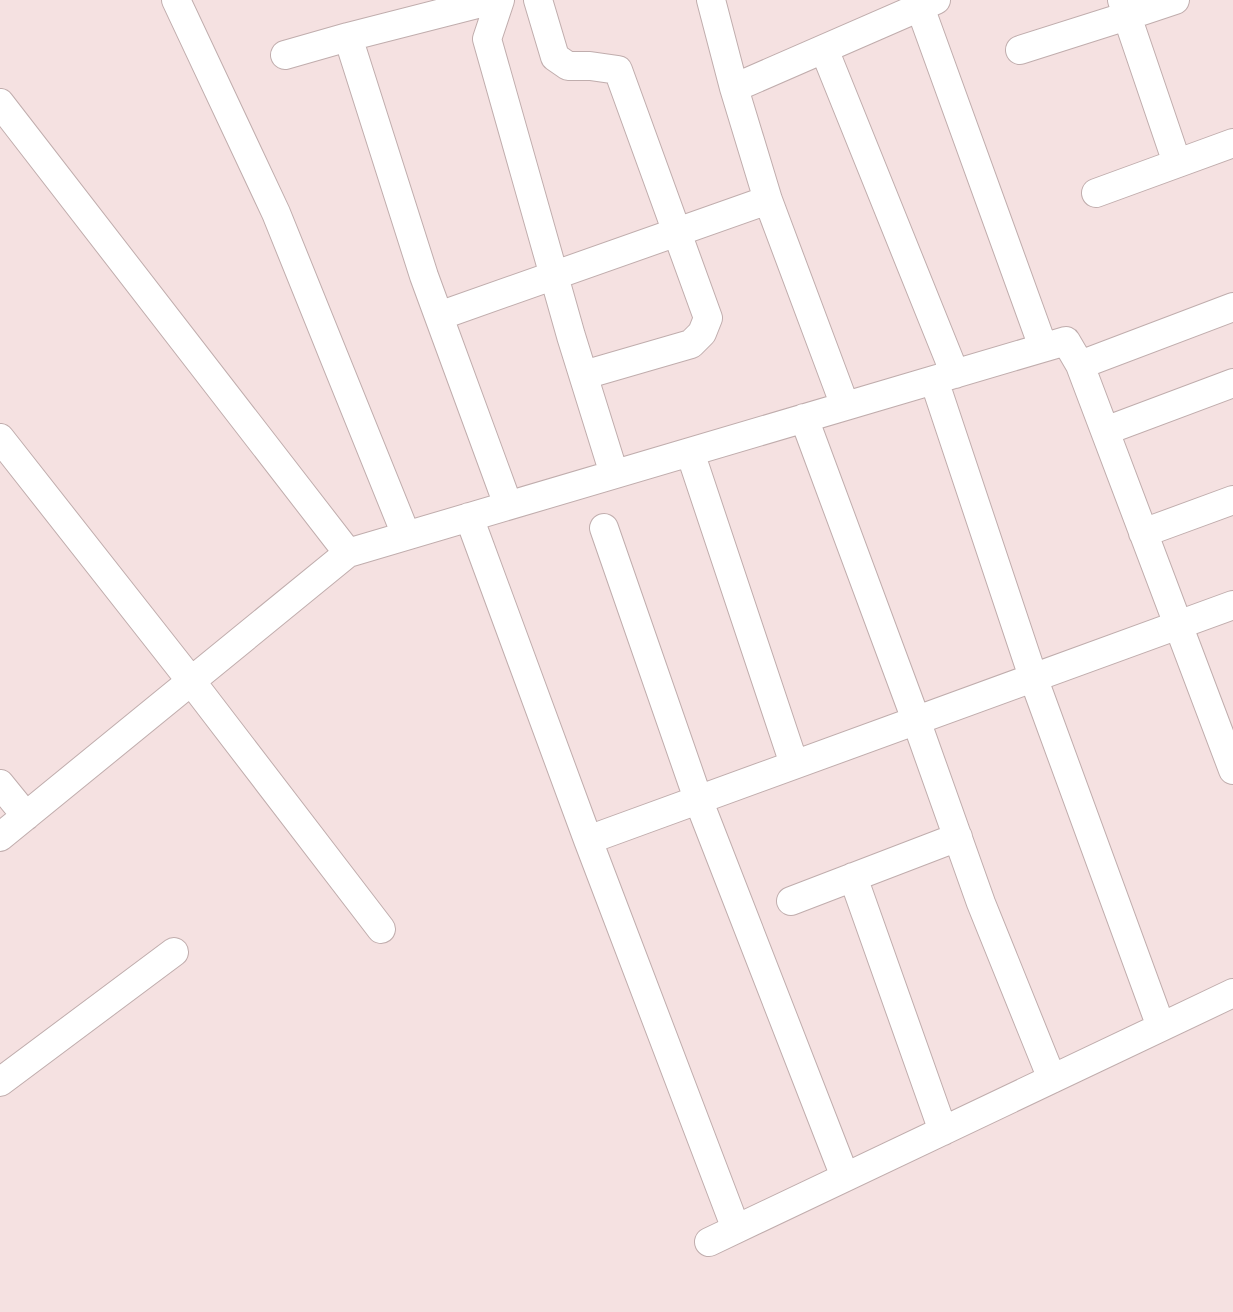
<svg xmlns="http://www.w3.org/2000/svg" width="1233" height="1312" font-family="Commissioner,sans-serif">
  <rect width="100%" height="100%" fill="#f5e1e1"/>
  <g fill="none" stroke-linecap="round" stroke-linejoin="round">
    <defs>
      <path id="minor" d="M 176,0 L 276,213 L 406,535
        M 500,0 L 487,39 L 571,336 L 614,474
        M 538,0 L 555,57 L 568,66 L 590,66 L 618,70 L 708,318 L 702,333 L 691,344 L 584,375
        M 711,0 L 734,88 L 768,200 L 845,406
        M 1175,0 L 1127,16 L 1177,163
        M 920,7 L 1043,347
        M 348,37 L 424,276 L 508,505
        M 824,49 L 955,374
        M 1020,50 L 1127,16 L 1122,0
        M 285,55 L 348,37 L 493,0
        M 734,88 L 936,0
        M 0,103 L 348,553
        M 1096,193 L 1233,143
        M 439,316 L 768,200
        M 1080,365 L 1233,307
        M 934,380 L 1033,677 L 1161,1027
        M 804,418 L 916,720 L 981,903 L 1052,1079
        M 1105,431 L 1233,383
        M 0,438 L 191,681 L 381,929
        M 690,452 L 794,764
        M 469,517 L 588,840 L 736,1229
        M 604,528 L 698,799 L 845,1177
        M 1143,533 L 1233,500
        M 0,784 L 26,816
        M 0,837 L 348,553 L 1066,341 L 1080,365 L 1233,770
        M 588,840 L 1233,605
        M 853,877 L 943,1131
        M 791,901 L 958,837
        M 0,1082 L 174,952
        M 709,1242 L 1233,993"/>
    </defs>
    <use href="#minor" stroke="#c0adad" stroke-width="30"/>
    <use href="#minor" stroke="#fff" stroke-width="28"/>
  </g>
</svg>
